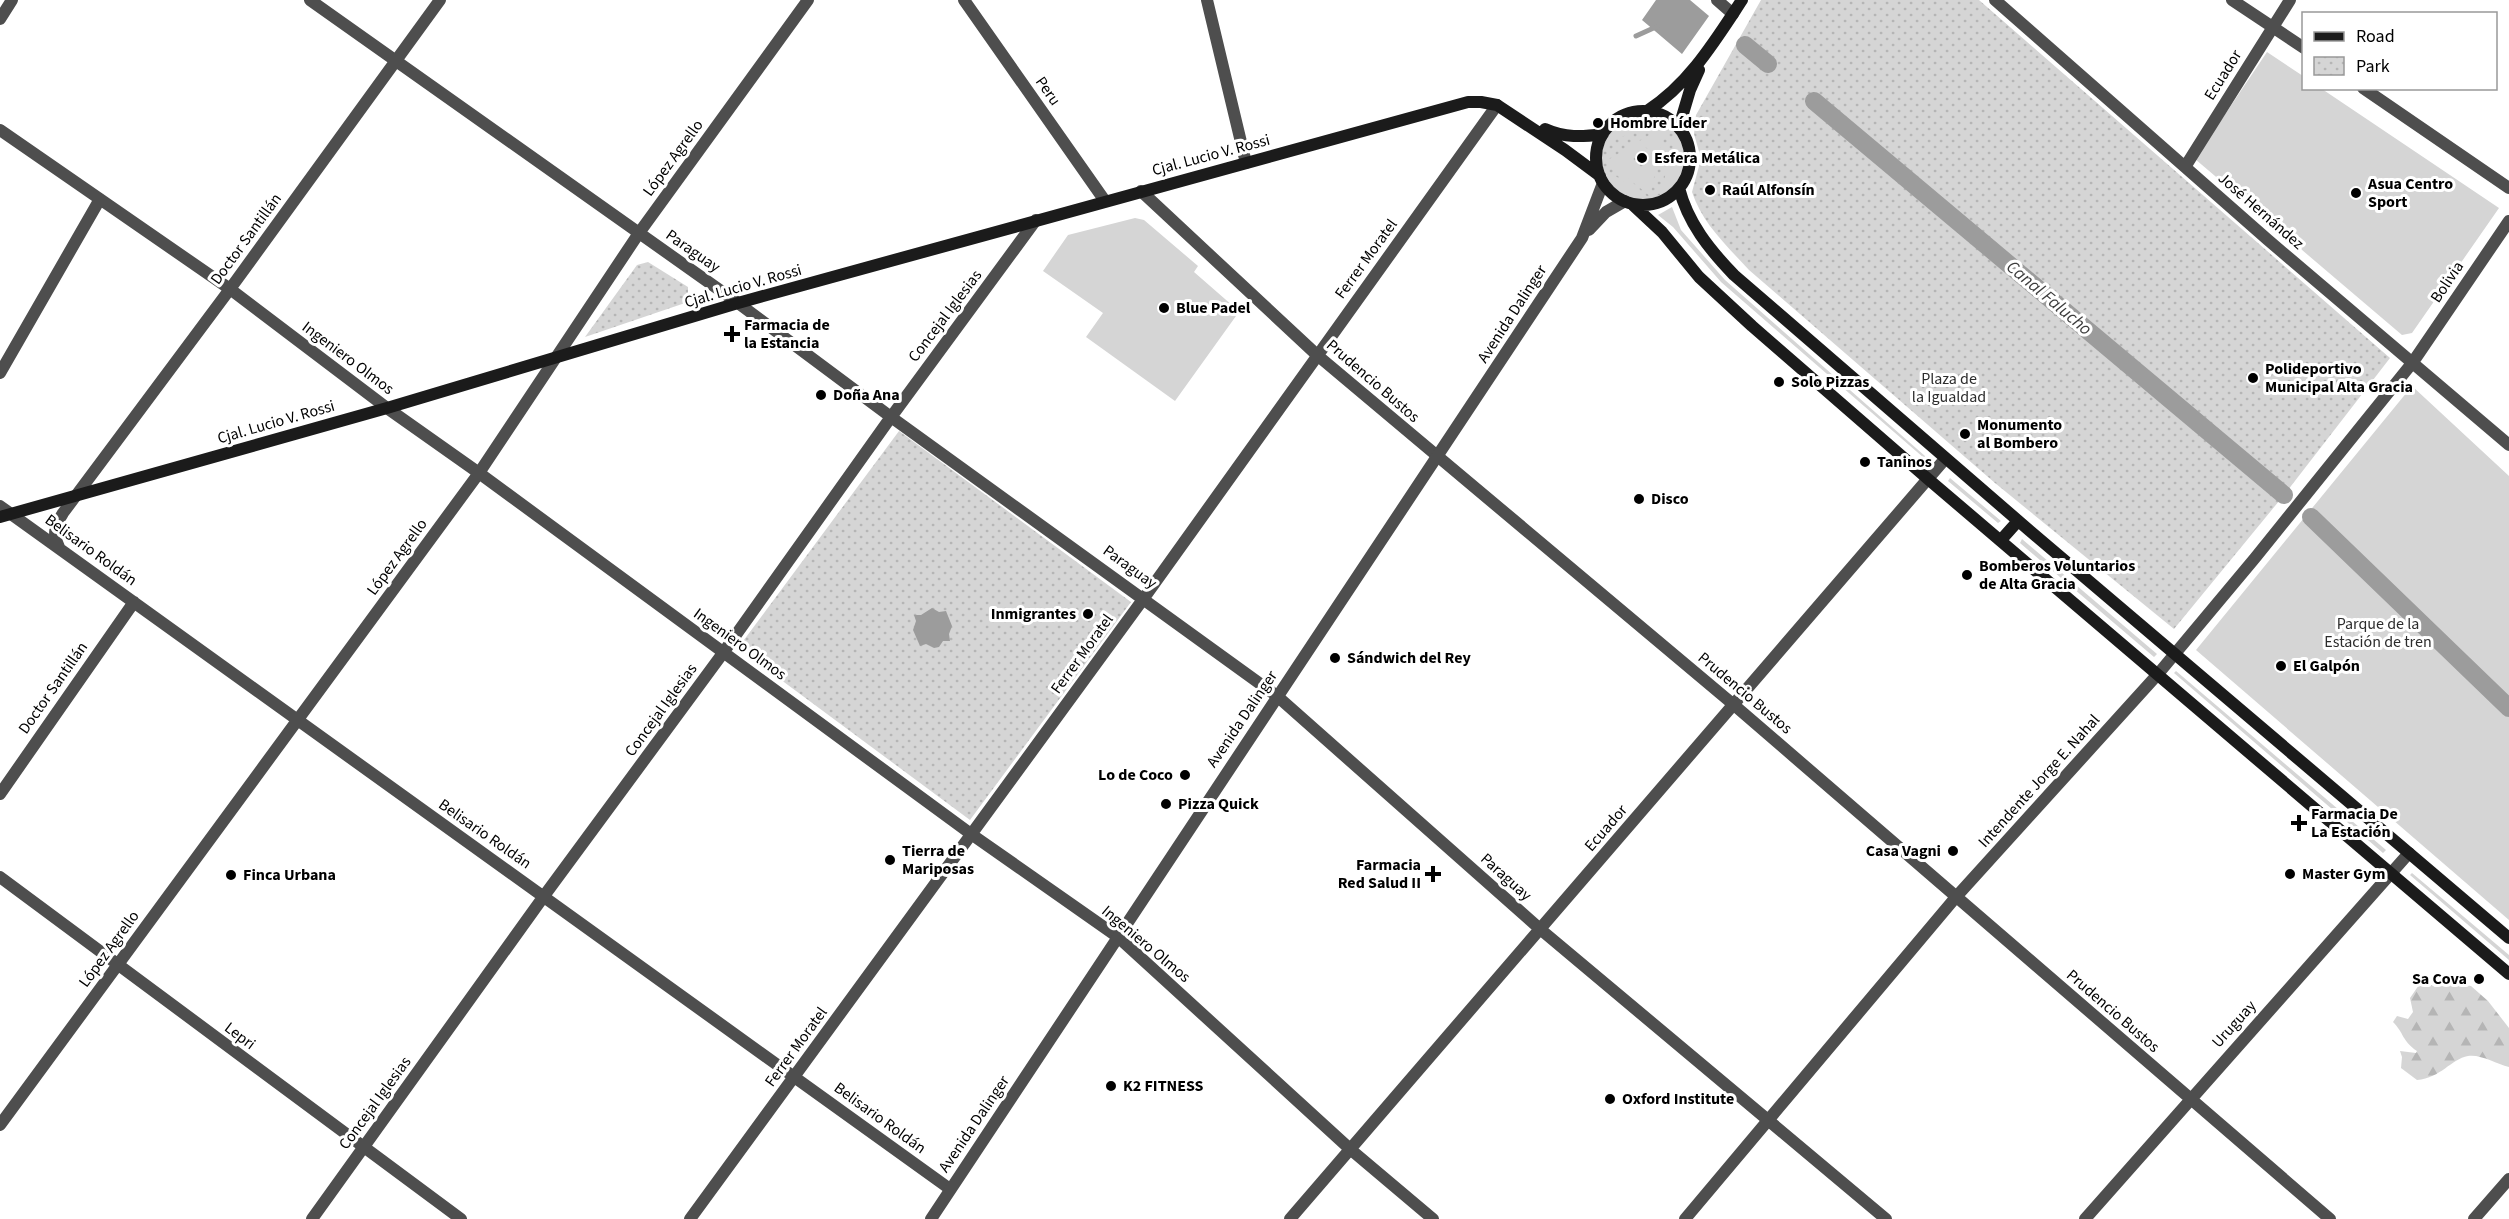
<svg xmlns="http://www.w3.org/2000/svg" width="2509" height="1219" font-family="'Source Sans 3',sans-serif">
  <defs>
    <pattern id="forest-firs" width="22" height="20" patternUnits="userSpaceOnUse" patternTransform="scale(1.5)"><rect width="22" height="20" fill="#d5d5d5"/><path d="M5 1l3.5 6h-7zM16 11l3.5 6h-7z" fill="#b5b5b5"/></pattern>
    <pattern id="park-dots" width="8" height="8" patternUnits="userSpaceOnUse" patternTransform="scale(1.5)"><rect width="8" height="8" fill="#d5d5d5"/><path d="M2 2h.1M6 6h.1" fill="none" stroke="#b5b5b5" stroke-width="1.8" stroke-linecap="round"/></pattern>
  </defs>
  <rect width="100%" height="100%" fill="#fff"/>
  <path fill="#d5d5d5" d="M 2267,52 L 2303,76 L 2304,88 L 2322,89 L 2499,208 L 2412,333 L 2402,335 L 2195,159 Z
    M1602 158a41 41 0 1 1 82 0a41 41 0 1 1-82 0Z
    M 1672,207 L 1681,230 L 1725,280 L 1925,456 L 1924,458 L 1721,282 L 1673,227 L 1658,215 Z
    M 1135,218 L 1144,220 L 1198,266 L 1194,272 L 1233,306 L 1229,311 L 1236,316 L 1175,401 L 1086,337 L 1103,313 L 1043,271 L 1068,235 Z
    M 2412,386 L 2509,476 L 2509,920 L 2196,650 Z
    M 1950,478 L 2001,521 L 1998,523 L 1948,481 Z
    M 2022,539 L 2157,654 L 2154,657 L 2020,543 Z
    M 2176,671 L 2386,850 L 2383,853 L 2174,673 Z
    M 2412,873 L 2509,955 L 2509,960 L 2410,875 Z"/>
  <path fill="url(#forest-firs)" d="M 2427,983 L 2435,987 L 2448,983 L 2471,986 L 2488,1001 L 2509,1028 L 2509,1067 C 2496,1064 2481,1054 2468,1056 C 2451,1059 2441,1078 2417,1080 L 2401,1068 L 2402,1057 L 2400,1051 L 2416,1053 L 2417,1051 C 2402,1041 2404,1033 2393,1022 L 2397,1016 L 2408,1019 L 2413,1012 L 2410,998 L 2419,985 Z"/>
  <path fill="url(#park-dots)" fill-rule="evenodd" d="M 1761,0 L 1979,0 L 2390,358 L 2284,495 L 2174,629 L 1995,483 L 1749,270 C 1727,246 1702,223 1692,192 L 1699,166 L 1700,155 L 1694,134 L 1696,115 Z
    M 1665,123 L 1676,135 L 1660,195 L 1650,198 L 1603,168 L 1602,155 L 1605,142 ZM 1666,125 L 1650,195 L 1650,196 L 1606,161 Z
    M1631 158a11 11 0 1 1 22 0a11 11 0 1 1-22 0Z
    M 648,262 L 688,287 L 688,302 L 585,337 L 637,265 Z
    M 899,431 L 1131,602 L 970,820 L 738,648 Z"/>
  <path fill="#9c9c9c" d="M 1656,0 L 1690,0 L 1709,16 L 1682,54 L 1642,20 Z
    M 932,608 L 939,612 L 946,611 L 952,626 L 949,634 L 950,641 L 943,641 L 939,647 L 934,648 L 926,644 L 920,646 L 913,630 L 916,621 L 914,615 L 921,615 Z"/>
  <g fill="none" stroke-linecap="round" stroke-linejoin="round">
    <path stroke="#9c9c9c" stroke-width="5" d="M 1636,36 L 1658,26"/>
    <path stroke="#9c9c9c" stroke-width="18" d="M 1745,45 L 1768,64
      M 1814,101 L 2284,495
      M 2311,517 L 2509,708"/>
    <path stroke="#4e4e4e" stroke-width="12" d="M 310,0 L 738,303 L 891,417 L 1277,696 L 1540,929 L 1886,1219
      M 964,0 L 1105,201
      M 1717,0 L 1733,14
      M 1995,0 L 2268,240 L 2509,445
      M 2232,0 L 2304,48
      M 0,19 L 12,0
      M 2363,88 L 2509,188
      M 0,130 L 230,289 L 387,408 L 479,473 L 971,834 L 1118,937 L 1350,1149 L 1433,1219
      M 2185,167 L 2290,0
      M 1141,191 L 1317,355 L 1734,705 L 2330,1219
      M 0,373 L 100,199
      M 0,506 L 950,1189
      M 59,547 C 52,534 55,526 63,513 L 230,289 L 440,0
      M 0,794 L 134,602
      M 0,877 L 461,1219
      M 0,1125 L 479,473 L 639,233 L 808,0
      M 312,1219 L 544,896 L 723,653 L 886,424 L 1036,220
      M 690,1219 L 1144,598 L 1497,105
      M 1290,1219 L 1945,459
      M 1685,1219 L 1956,897 L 2158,674 L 2255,558 L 2413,362 L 2509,221
      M 2085,1219 L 2409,853
      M 2474,1219 L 2509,1179"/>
    <path stroke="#4e4e4e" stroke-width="12" d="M 1207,0 L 1246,163
      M 1589,230 L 1606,212 L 1625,201
      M 931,1219 L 1582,238 L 1603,183"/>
    <path stroke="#1b1b1b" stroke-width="12" d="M 1647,111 C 1689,84 1715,41 1742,0
      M1596 158a47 47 0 1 1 94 0a47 47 0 1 1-94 0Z
      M 1679,127 L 1690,90 L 1699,70
      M 1545,129 C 1565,138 1582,137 1603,134
      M 1679,188 C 1688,223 1709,249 1734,275 L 2030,531 L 2509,938
      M 1632,204 L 1662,232 L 1699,277 L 1752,326 L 1928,479 L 2509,974
      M 0,517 L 387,408 L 738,303 L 1468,102 L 1481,102 L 1497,105 L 1565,150 L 1600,176
      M 2001,540 L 2018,521"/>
  </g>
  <g fill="#000" stroke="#fff" stroke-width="2">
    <circle cx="1598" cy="123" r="6"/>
    <circle cx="1642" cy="158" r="6"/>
    <circle cx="1710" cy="190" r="6"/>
    <circle cx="2356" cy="193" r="6"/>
    <circle cx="1164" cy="308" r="6"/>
    <path d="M729 325h6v6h6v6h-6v6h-6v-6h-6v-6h6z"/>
    <circle cx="2253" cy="378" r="6"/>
    <circle cx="1779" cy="382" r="6"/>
    <circle cx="821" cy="395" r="6"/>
    <circle cx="1965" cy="434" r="6"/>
    <circle cx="1865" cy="462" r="6"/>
    <circle cx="1639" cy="499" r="6"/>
    <circle cx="1967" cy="575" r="6"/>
    <circle cx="1088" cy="614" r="6"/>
    <circle cx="1335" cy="658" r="6"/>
    <circle cx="2281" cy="666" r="6"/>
    <circle cx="1185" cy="775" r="6"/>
    <circle cx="1166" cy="804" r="6"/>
    <path d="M2296 814h6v6h6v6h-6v6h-6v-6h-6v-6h6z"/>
    <circle cx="1953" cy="851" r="6"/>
    <circle cx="890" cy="860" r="6"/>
    <path d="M1430 865h6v6h6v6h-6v6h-6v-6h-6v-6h6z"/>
    <circle cx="2290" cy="874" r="6"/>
    <circle cx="231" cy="875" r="6"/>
    <circle cx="2479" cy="979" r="6"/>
    <circle cx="1111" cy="1086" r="6"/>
    <circle cx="1610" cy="1099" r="6"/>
  </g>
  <g text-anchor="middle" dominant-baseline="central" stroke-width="6" stroke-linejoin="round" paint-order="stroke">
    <g font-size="16" fill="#000" stroke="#fff">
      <text transform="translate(2223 75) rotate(-58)">Ecuador</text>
      <text transform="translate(1048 91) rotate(55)">Peru</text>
      <text transform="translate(1211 155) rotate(-15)">Cjal. Lucio V. Rossi</text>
      <text transform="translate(673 158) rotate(-54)">López Agrello</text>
      <text transform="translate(2261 211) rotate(41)">José Hernández</text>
      <text transform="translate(246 239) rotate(-54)">Doctor Santillán</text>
      <text transform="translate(693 251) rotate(35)">Paraguay</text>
      <text transform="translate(1366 259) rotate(-54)">Ferrer Moratel</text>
      <text transform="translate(2447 282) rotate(-56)">Bolivia</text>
      <text transform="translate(743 286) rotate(-16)">Cjal. Lucio V. Rossi</text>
      <text transform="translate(1512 314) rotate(-57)">Avenida Dalinger</text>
      <text transform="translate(945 316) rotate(-53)">Concejal Iglesias</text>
      <text transform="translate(348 358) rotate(37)">Ingeniero Olmos</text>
      <text transform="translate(1373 381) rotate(41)">Prudencio Bustos</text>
      <text transform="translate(276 422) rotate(-16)">Cjal. Lucio V. Rossi</text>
      <text transform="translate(91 550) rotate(36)">Belisario Roldán</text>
      <text transform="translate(397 557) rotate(-54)">López Agrello</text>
      <text transform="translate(1130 567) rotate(36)">Paraguay</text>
      <text transform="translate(740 644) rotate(36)">Ingeniero Olmos</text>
      <text transform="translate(1082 654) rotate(-54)">Ferrer Moratel</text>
      <text transform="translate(53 688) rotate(-55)">Doctor Santillán</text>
      <text transform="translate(1745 693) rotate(40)">Prudencio Bustos</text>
      <text transform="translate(661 710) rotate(-54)">Concejal Iglesias</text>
      <text transform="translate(1242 719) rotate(-56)">Avenida Dalinger</text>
      <text transform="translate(2039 781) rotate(-48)">Intendente Jorge E. Nahal</text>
      <text transform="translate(1606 828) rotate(-49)">Ecuador</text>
      <text transform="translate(485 834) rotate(35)">Belisario Roldán</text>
      <text transform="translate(1506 877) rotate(42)">Paraguay</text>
      <text transform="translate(1146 944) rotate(40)">Ingeniero Olmos</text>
      <text transform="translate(109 949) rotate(-54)">López Agrello</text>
      <text transform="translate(2113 1011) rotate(41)">Prudencio Bustos</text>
      <text transform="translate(2234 1024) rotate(-48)">Uruguay</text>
      <text transform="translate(240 1036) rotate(37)">Lepri</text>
      <text transform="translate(796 1047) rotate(-54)">Ferrer Moratel</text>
      <text transform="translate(375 1103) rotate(-54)">Concejal Iglesias</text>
      <text transform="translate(880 1118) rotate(36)">Belisario Roldán</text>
      <text transform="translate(974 1124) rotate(-56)">Avenida Dalinger</text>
    </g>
    <g font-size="16" font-weight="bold" fill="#000" stroke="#fff" text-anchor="start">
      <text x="1610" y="123">Hombre Líder</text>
      <text x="1654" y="158">Esfera Metálica</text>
      <text x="2368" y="184">Asua Centro<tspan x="2368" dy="18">Sport</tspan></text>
      <text x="1722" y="190">Raúl Alfonsín</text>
      <text x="1176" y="308">Blue Padel</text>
      <text x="744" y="325">Farmacia de<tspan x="744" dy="18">la Estancia</tspan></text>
      <text x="2265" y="369">Polideportivo<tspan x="2265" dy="18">Municipal Alta Gracia</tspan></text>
      <text x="1791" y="382">Solo Pizzas</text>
      <text x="833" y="395">Doña Ana</text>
      <text x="1977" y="425">Monumento<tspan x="1977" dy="18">al Bombero</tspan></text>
      <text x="1877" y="462">Taninos</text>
      <text x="1651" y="499">Disco</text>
      <text x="1979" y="566">Bomberos Voluntarios<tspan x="1979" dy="18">de Alta Gracia</tspan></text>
      <text x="1076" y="614" text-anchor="end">Inmigrantes</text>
      <text x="1347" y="658">Sándwich del Rey</text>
      <text x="2293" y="666">El Galpón</text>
      <text x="1173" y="775" text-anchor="end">Lo de Coco</text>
      <text x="1178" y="804">Pizza Quick</text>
      <text x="2311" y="814">Farmacia De<tspan x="2311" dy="18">La Estación</tspan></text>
      <text x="902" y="851">Tierra de<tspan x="902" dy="18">Mariposas</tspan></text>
      <text x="1941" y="851" text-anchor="end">Casa Vagni</text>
      <text x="1421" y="865" text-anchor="end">Farmacia<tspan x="1421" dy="18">Red Salud II</tspan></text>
      <text x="2302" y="874">Master Gym</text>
      <text x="243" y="875">Finca Urbana</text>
      <text x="2467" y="979" text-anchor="end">Sa Cova</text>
      <text x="1123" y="1086">K2 FITNESS</text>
      <text x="1622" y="1099">Oxford Institute</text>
    </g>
    <g font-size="16" fill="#2c2c2c" stroke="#fff">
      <text x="1949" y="379">Plaza de<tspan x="1949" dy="18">la Igualdad</tspan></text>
      <text x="2378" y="624">Parque de la<tspan x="2378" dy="18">Estación de tren</tspan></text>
    </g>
    <g font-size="18" font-style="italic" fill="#3d3d3d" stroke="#fff">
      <text transform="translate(2049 298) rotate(40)">Canal Falucho</text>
    </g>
  </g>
  <rect x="2302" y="12" width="195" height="78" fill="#ffffff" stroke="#999999" stroke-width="1.5"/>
  <rect x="2314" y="32" width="30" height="9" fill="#1b1b1b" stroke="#999999" stroke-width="1.5"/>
  <text x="2356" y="42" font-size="18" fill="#000000">Road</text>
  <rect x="2314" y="57" width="30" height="18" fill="url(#park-dots)" stroke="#999999" stroke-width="1.5"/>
  <text x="2356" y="72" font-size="18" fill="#000000">Park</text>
</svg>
